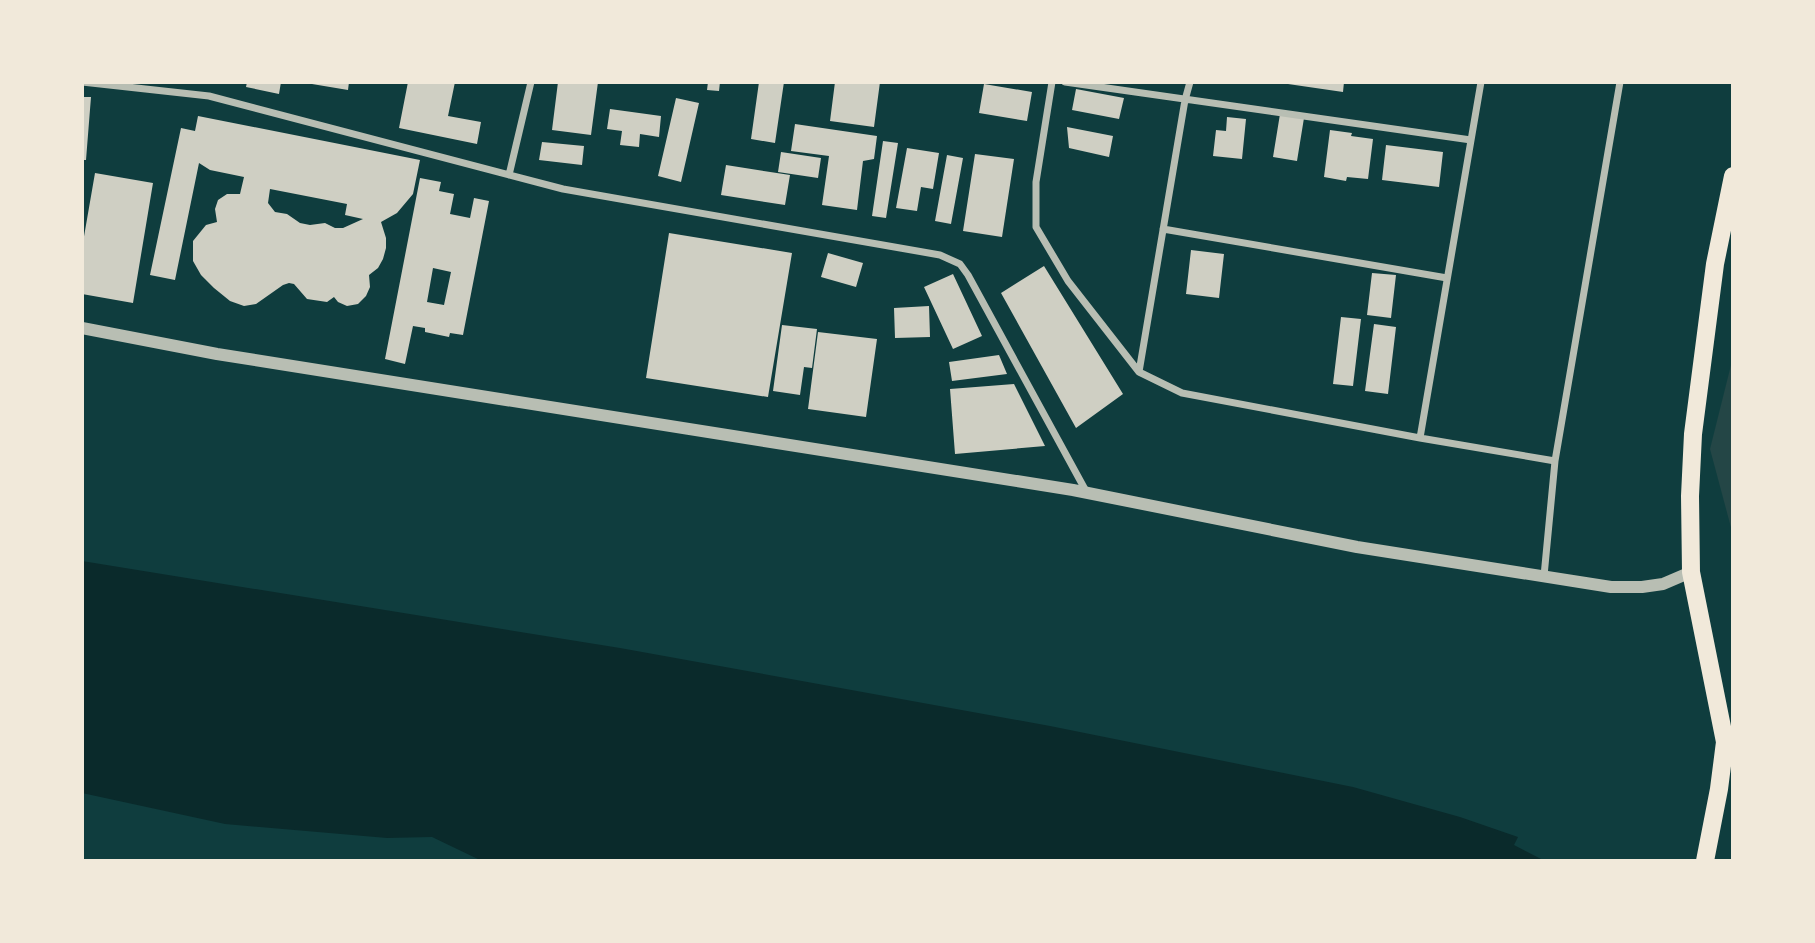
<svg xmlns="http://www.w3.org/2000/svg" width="1815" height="943" font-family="'Alegreya Sans',sans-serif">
  <rect width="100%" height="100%" fill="#0f3d3e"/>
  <path fill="#244646" d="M 1733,357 L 1733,535 L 1710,449 Z"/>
  <path fill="#0a2a2b" d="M 82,561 L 620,648 L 1050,726 L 1353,787 L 1460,817 L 1518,837 L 1514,845 L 1545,861 L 482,861 L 432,837 L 387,838 L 225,824 L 82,793 Z"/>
  <path fill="#cfcfc3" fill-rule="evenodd" d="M 247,82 L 281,82 L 279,94 L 246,87 Z
    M 312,82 L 349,82 L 348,90 L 312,84 Z
    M 408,82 L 455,82 L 448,116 L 481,122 L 477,144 L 399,128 Z
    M 558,82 L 598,82 L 591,135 L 552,130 Z
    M 708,82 L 720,82 L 719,91 L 707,90 Z
    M 759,82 L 784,82 L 775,143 L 751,139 Z
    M 835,82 L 880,82 L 874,127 L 830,121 Z
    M 1288,82 L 1344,82 L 1343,92 L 1288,84 Z
    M 984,84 L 1032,92 L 1027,121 L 979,113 Z
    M 1076,89 L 1124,98 L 1119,119 L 1072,110 Z
    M 82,97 L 91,97 L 86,160 L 82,160 Z
    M 676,98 L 699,103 L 681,182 L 658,176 Z
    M 610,109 L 661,116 L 659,137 L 640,134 L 639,147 L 620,145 L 622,131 L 607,129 Z
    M 1280,114 L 1304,118 L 1297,161 L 1273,157 Z
    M 198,116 L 420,160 L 413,194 L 397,213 L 381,222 L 386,238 L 386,248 L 383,259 L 378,268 L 369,275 L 370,287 L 366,296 L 358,304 L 347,306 L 338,302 L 334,297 L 327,302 L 307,299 L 294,284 L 289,283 L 283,285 L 256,304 L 244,306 L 230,301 L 214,288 L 201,275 L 193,261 L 193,241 L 206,225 L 217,222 L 215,209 L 218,200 L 227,194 L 240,194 L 244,177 L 210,170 L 199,163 L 175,280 L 150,275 L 181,128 L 195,131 ZM 270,189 L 347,204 L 345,215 L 363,219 L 343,228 L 335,228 L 325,223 L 310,225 L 300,223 L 287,214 L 275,212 L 268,203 Z
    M 1227,117 L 1246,119 L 1242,159 L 1213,156 L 1216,130 L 1226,131 Z
    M 795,124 L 877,136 L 874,159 L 863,161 L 857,210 L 822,205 L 829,156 L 791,151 Z
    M 1067,127 L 1113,136 L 1109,157 L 1069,148 Z
    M 1330,130 L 1352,133 L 1351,136 L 1373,139 L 1368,179 L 1347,177 L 1346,181 L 1324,177 Z
    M 883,141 L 898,143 L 886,218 L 872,216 Z
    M 542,142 L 584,146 L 582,165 L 539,160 Z
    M 1386,145 L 1443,152 L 1439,187 L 1382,180 Z
    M 907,148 L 939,153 L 933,189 L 921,187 L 917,211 L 896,208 Z
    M 781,152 L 821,158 L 818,178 L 778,172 Z
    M 975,154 L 1014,159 L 1002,237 L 963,231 Z
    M 947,155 L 963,158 L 951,224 L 935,221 Z
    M 726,165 L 790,175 L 785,205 L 721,195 Z
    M 95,173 L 153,183 L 133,303 L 82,294 L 82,248 Z
    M 420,178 L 441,182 L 439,191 L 454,194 L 450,214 L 470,218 L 474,198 L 489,201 L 463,335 L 450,333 L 449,337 L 425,332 L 425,328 L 413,326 L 405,364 L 385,359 ZM 433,268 L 451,272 L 444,305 L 427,302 Z
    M 669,233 L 792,253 L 768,397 L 646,378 Z
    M 1191,250 L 1224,254 L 1219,298 L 1186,294 Z
    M 828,253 L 863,263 L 856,287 L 821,277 Z
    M 1044,266 L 1123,394 L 1076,428 L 1001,293 Z
    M 1372,273 L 1396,275 L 1391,318 L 1367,315 Z
    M 953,274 L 982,336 L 953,349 L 924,287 Z
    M 929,306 L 930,337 L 895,338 L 894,308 Z
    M 1341,317 L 1361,319 L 1353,386 L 1333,384 Z
    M 1374,324 L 1396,327 L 1388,394 L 1365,391 Z
    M 782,325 L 817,329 L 812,368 L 804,367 L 800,395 L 773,391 Z
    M 818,332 L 877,339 L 866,417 L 808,409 Z
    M 999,355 L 1007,374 L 952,381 L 949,362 Z
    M 1014,384 L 1045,446 L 955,454 L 950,389 Z"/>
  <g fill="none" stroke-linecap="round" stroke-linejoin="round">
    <path stroke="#b8beb3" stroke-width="7" d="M 82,82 L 209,96 L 563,189 L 940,255 L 960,264 L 968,275 L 1087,493
      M 1052,82 L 1036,182 L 1036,227 L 1068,281 L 1139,372 L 1182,393 L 1420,438 L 1555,461 L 1544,576
      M 1065,82 L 1471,140
      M 509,175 L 531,82
      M 1163,229 L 1447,278
      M 1139,372 L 1185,100 L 1190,82
      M 1420,438 L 1481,82
      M 1555,461 L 1620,82"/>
    <path stroke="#b8beb3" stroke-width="12" d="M 82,328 L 217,354 L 1073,490 L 1357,547 L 1611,587 L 1642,587 L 1663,584 L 1691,572"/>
    <path stroke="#f1e9da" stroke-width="18" d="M 1705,861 L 1719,789 L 1725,742 L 1691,572 L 1690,496 L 1693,434 L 1715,264 L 1733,176"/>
  </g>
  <rect width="1815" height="943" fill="none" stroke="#f1e9da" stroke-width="168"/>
</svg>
